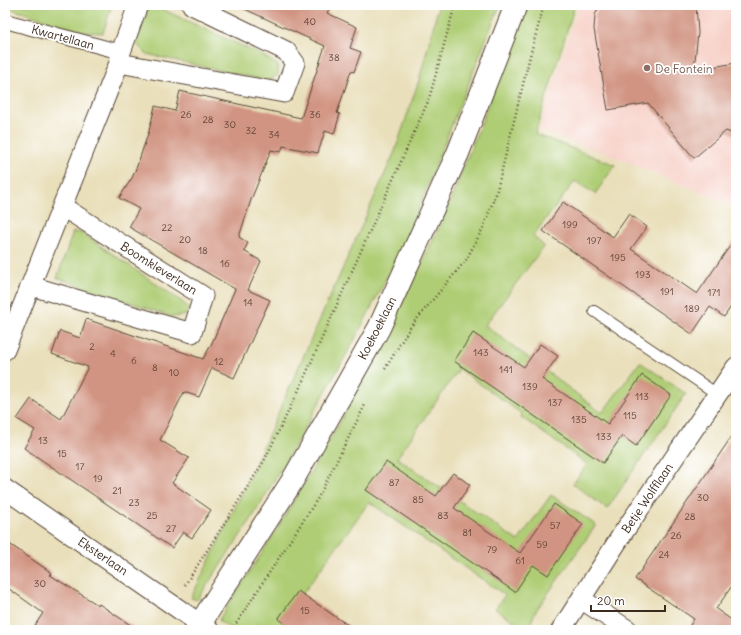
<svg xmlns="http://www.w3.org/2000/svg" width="741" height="635" font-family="Delius,sans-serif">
  <rect width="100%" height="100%" fill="#fff"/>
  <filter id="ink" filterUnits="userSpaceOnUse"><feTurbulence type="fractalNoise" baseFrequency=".025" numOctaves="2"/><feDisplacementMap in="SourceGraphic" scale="8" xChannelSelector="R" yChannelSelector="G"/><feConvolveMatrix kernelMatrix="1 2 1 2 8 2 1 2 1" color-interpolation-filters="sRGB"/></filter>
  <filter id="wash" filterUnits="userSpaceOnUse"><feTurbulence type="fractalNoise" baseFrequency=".012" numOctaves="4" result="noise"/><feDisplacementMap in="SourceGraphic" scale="16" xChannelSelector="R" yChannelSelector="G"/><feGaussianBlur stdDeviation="0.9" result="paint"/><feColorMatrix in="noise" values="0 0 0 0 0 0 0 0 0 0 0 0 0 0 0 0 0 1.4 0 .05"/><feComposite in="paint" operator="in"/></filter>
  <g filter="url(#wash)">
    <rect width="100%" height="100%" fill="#e9dfba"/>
    <path fill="#f7d1c8" d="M 579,5 L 736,5 L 736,207 L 610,155 L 539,130 Z"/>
    <path fill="#afcd74" stroke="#757c49" d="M 5,5 L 112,5 L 103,33 L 84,32 L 5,7 Z
      M 149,5 L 155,6 L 262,55 L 278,65 L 278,75 L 268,81 L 146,54 L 136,43 Z
      M 439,5 L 500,5 L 404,244 L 354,341 L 301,435 L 252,518 L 197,600 L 191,598 L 246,485 L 395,151 L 419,80 Z
      M 526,5 L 575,5 L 535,134 L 615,165 L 595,194 L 575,181 L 533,236 L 544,246 L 485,325 L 602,413 L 640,362 L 686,394 L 607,509 L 573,484 L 587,464 L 521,417 L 522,414 L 459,369 L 397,458 L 518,541 L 551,495 L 596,525 L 535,612 L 528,630 L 495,609 L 505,595 L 369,502 L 278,628 L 279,630 L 232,630 L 219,621 L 220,618 L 271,539 L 339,424 L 389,330 L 443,219 L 482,121 Z
      M 73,232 L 82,233 L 181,301 L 189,308 L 186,315 L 173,317 L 57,278 Z"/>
    <g id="blocks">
      <path fill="#d19482" d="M 236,5 L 331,5 L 327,13 L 357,27 L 350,48 L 361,52 L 354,72 L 351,71 L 337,113 L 340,114 L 334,134 L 325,131 L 318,153 L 283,146 L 281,152 L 271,150 L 251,200 L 239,237 L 248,243 L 244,251 L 261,261 L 248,290 L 270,300 L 234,378 L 212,368 L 199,397 L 184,392 L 160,440 L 189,458 L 172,483 L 211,510 L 192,538 L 183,532 L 172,548 L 24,448 L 35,430 L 17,419 L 31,399 L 61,419 L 88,367 L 52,354 L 60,331 L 80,338 L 86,319 L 203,359 L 211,345 L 235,289 L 129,227 L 139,209 L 119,198 L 132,178 L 137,166 L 149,131 L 155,106 L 175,111 L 180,91 L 301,118 L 325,46 Z
        M 600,5 L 696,5 L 698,33 L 694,70 L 736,63 L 736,135 L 726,131 L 694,158 L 648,103 L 608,110 L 594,29 L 595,15 Z
        M 563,202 L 613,237 L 629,214 L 639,221 L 647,227 L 631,249 L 697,294 L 736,237 L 736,299 L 724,317 L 710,307 L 692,334 L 543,231 Z
        M 473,333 L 524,367 L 540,344 L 558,356 L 542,379 L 608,424 L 642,375 L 671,395 L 636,446 L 622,436 L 603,463 L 454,361 Z
        M 736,430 L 736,580 L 716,609 L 736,623 L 736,630 L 687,630 L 694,619 L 635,579 Z
        M 386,462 L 436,496 L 453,473 L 462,479 L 470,485 L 454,508 L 520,553 L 554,504 L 583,524 L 548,575 L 533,565 L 515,592 L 366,490 Z
        M 5,541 L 52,573 L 50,575 L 98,605 L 99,604 L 138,630 L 32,630 L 43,613 L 5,586 Z
        M 298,591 L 307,597 L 355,630 L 294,630 L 278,619 Z"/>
    </g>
  </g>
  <g filter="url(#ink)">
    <use href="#blocks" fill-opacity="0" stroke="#554535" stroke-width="1"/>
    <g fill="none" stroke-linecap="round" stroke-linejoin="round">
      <defs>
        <path id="service" d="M 594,311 L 717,394"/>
        <path id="pedestrian" d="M 5,21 L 121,52"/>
        <path id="minor" d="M 119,63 L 284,93 L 295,63 L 286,51 L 192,5
          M 31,286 L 192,333 L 203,296 L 63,207
          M 5,350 L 119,63 L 121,52 L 138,5
          M 5,489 L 209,630
          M 581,599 L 628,630
          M 561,630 L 623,533 L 736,367"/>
        <path id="tertiary" d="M 196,630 L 291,483 L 379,328 L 458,153 L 516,5"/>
      </defs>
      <use href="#service" stroke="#554535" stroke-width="12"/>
      <use href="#pedestrian" stroke="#554535" stroke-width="16"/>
      <use href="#minor" stroke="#554535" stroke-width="21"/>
      <use href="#tertiary" stroke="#554535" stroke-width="24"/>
      <path stroke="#554535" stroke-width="2.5" stroke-dasharray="1 3" stroke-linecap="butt" d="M 385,369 L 411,326 L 466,260 L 482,230 L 496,194 L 531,52 L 544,5
        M 185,585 L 264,461 L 297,394 L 429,99 L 455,5
        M 232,630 L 318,498 L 366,403"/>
      <use href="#service" stroke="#fff" stroke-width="10"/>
      <use href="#pedestrian" stroke="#fff" stroke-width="14"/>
      <use href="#minor" stroke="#fff" stroke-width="19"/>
      <use href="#tertiary" stroke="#fff" stroke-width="22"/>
    </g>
  </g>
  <circle fill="#8d6e63" stroke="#fff" stroke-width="1.5" cx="647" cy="68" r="4"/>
  <g text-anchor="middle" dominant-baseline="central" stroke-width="3.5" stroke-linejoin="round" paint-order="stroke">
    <g font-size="10" fill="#604437">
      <text x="310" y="21">40</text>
      <text x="334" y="57">38</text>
      <text x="186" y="114">26</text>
      <text x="315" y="114">36</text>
      <text x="208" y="119">28</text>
      <text x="230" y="124">30</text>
      <text x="251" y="130">32</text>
      <text x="274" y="134">34</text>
      <text x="570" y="224">199</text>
      <text x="167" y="227">22</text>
      <text x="185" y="239">20</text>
      <text x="594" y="240">197</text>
      <text x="203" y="250">18</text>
      <text x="618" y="257">195</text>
      <text x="225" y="263">16</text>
      <text x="643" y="274">193</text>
      <text x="667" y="291">191</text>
      <text x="714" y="292">171</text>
      <text x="248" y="302">14</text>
      <text x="692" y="308">189</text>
      <text x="92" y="346">2</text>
      <text x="481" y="352">143</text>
      <text x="113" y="353">4</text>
      <text x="134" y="360">6</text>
      <text x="219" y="361">12</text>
      <text x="155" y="367">8</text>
      <text x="506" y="369">141</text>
      <text x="174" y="372">10</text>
      <text x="530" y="386">139</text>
      <text x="642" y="396">113</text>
      <text x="555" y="402">137</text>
      <text x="630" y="415">115</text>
      <text x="579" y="419">135</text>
      <text x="604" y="436">133</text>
      <text x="43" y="440">13</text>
      <text x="62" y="453">15</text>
      <text x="80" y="466">17</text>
      <text x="98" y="478">19</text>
      <text x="394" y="482">87</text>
      <text x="117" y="490">21</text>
      <text x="703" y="497">30</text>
      <text x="418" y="499">85</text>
      <text x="134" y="502">23</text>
      <text x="152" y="515">25</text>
      <text x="443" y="515">83</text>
      <text x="690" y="516">28</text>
      <text x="555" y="525">57</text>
      <text x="171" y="528">27</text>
      <text x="467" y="532">81</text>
      <text x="676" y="535">26</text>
      <text x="542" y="544">59</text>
      <text x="492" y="549">79</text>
      <text x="664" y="554">24</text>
      <text x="520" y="560">61</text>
      <text x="40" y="583">30</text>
      <text x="305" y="610">15</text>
    </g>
    <g font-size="12" fill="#3b2a1e" stroke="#fff">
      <text transform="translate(63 37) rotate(15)">Kwartellaan</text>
      <text transform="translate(159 268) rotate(32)">Boomkleverlaan</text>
      <text transform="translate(377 328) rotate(-63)">Koekoeklaan</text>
      <text transform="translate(647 498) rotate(-56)">Betje Wolfflaan</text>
      <text transform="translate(103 556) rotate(34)">Eksterlaan</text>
    </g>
    <g font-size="12" fill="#785e54" stroke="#fff" text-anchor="start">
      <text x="655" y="68">De Fontein</text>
    </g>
  </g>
  <rect width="741" height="635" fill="none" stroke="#fff" stroke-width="20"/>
  <path d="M591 605v6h74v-6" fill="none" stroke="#3b2a1e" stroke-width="2"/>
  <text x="597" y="605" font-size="12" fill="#3b2a1e" stroke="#ffffff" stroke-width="3" paint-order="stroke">20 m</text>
</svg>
